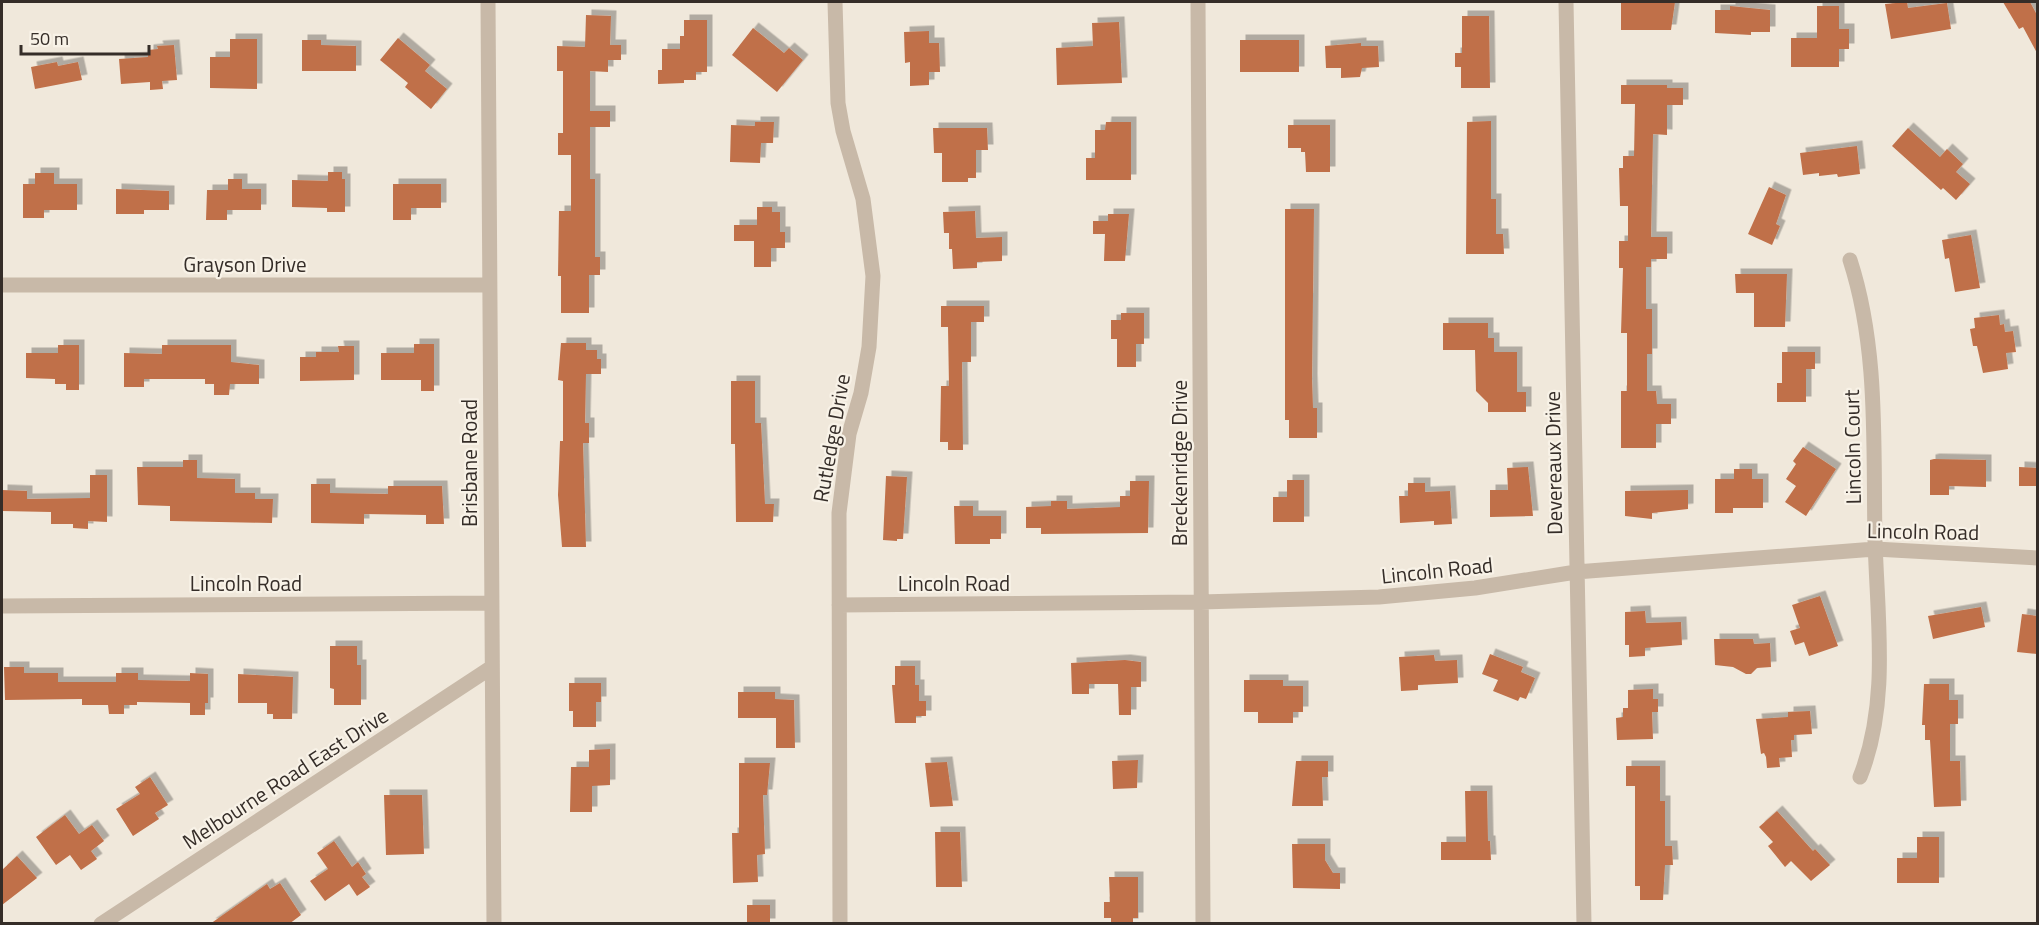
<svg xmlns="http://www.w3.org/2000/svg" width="2039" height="925" font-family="'Titillium Web',sans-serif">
<defs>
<filter id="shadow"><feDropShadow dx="5.5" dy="-5.5" stdDeviation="0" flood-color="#0004"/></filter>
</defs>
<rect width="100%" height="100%" fill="#f0e8db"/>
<path fill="#c07049" filter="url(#shadow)" d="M1621,2H1675L1671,30H1621Z
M1907,2L1908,8L1947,3L1951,29L1891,39L1885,4Z
M2003,2H2030L2037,15V53L2023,27L2019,29Z
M1730,6L1770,10V32H1751V35L1715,33V10H1730Z
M1817,6H1839V29H1849V49H1839V67H1791V38H1817Z
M586,15L611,16L610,45H621V60H608V72L590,71V111H610V127H590V179H595V257H600V275H589V313H561V276H558L559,211H571V155H558V133H563V71H557V46L585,47Z
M1462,16H1489L1490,88H1461V67H1455V53H1462Z
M684,20H707V72H696V80H684V83L658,84V70H662V49H680V36H684Z
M1119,22L1122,83L1057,85L1056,48L1093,46L1092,23Z
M753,28L784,53L789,48L803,60L777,92L732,55Z
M929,31V43H939L940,72H929V85L910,86V62L905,63L904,32Z
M398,38L430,65L425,71L447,89L431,109L405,87L408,83L380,60Z
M230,39H257V89L210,88V57H230Z
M302,40H321V45L356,46V71H302Z
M1240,40H1299V72H1240Z
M1361,43V46H1378L1379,67L1362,68L1360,77L1341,78V68H1326L1325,46Z
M174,45L177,80L162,81L163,89L150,90V82L121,84L119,59L148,57V50L158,49L157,46Z
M57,62L58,66L78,62L82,80L35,89L31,67Z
M1621,85H1667V88H1683V105H1667V135L1653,134L1651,237H1667V259H1651V267H1646V309H1652V354H1647V391H1656L1657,404H1671V424H1656V448H1621V391H1627V333H1621L1623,268H1619V241H1628V206H1620L1619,168H1623V156H1634L1635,104H1621Z
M1491,121V199H1496V234H1503L1504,254H1466L1467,122Z
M755,122H774L773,143H761L760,163L730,162L731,125L755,126Z
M1106,122H1131V180H1086V158H1095V130H1105Z
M1288,125H1330V172H1306L1305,152H1301V148H1288Z
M933,128H987L988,150H976V178H968V182H942V153H934Z
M1908,128L1940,157L1947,149L1963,164L1956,172L1970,184L1956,200L1943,188L1941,190L1892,146Z
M1857,146L1860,174L1838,177L1837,174L1819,176V173L1803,175L1800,153Z
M328,172H342V179H345V212H327V208L292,207V180L328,181Z
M35,173H54V184H77V210H44V218H23V184H35Z
M228,179H242V189H261V210H227V220H206L207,190H228Z
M393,184H441V208H411V220H393Z
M1769,187L1786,195L1776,224L1780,226L1772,245L1748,234Z
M116,189L169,191V210H144V214H116Z
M757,207H772V212H780V232H785V248H771V267H754V241H734V225H757Z
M1285,209H1314L1312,379L1313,408H1317V438H1289V420H1285Z
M975,211L976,238L1002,237V261L977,262V268L953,269L952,249H949V233H944L943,212Z
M1108,214H1129L1125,261H1104L1105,234H1093V221H1108Z
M1971,235L1980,288L1955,292L1949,258L1945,259L1942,240Z
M1735,274H1787L1785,327H1754V293H1736Z
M941,306H984V322H971V362H962L963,450H948V442H940L941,386H949L948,327H941Z
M1121,313H1144V344H1136V367H1117V339H1111V320H1121Z
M1999,315L2000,325L2004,324L2005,332L2013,331L2016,352L2006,353L2008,369L1983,373L1977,346H1973L1970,329L1975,328L1974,318Z
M1443,323H1488V338H1494V352H1517V392H1526V412H1488V403L1476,391L1475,350H1443Z
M561,343H586V350H597V359H601V374H586L585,423H589V443H583L586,547H562L558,495L560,441H563V381L558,380Z
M414,344H434V391H421V380H381V353H414Z
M58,345H79V390H66V384H55V379L26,378V353H58Z
M162,345H231V362L259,365V384H230L229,395H214V384H205V379H144V387H124V353L162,354Z
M338,346H354V380L300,381V357H316V352H339Z
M1782,352H1815V369H1806V402H1777V383H1782Z
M731,381H755V423H761L765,504H774L773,522H736L735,444H731Z
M1803,447L1836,469L1806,516L1785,502L1796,486L1786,479L1796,464L1793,461Z
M1934,459L1986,460V487L1949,486V495H1930V460Z
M183,460H197V478L235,479V493H255V499H273L272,523L170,521V506L138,505L137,467H183Z
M1528,467L1533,516L1490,517V490H1508L1507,468Z
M2019,467L2037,468V486H2019Z
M1734,469H1752V479H1763V508H1733V513H1715V479H1734Z
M90,475H107V522L88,521V529L73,528V524H51V512L2,511V490L27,491V499L90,498Z
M886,476L907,477L903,539H897V541L883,540Z
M1287,480H1304V522H1273V497H1287Z
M1130,481H1149L1148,533L1041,534V528H1026V507L1051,506V501H1067V509L1120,507V496H1130Z
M1408,483H1425V492L1450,491L1452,524L1434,525V521L1400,523L1399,496H1408Z
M311,484H330V493L388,494V486H442L444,524H426V515L364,514V524L311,523Z
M1688,490V509L1652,513V519L1625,516V491Z
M954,506H973V516H1001V539H990V544H955Z
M1820,596L1838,646L1809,656L1804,642L1795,645L1790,631L1800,628L1792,605Z
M1981,607L1985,627L1933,639L1928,616Z
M1645,611L1646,623L1681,622L1682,645L1645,648V656L1629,657V645H1625V612Z
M2022,614L2037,616V654L2017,652Z
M1714,639H1753L1754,644L1770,643L1771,667L1757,668L1751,674H1746L1733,667L1715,665Z
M330,646H357V665H361V705H334V689L330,688Z
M1490,654L1523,667L1521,672L1535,678L1526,699L1520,697L1518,701L1493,691L1498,680L1482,674Z
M1434,655L1435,661L1457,660L1458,683L1418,685V690L1401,691L1399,657Z
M1125,660L1141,662V687H1131V715H1119L1118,684H1089V694H1072L1071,663Z
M895,666H915V685H919V701H926V716H916V723H895L892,685H895Z
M4,667H24V673H58V682H116V673H138V680L190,681V673L208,674V703H205V715H190V703L137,702V705H124V714H109L108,705H82V699L5,700Z
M238,674L293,677L292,719H273V714H267V703H238Z
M1244,680H1283V686H1303V712H1293V723H1258V712H1244Z
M569,683H601V702H596V727H573V711H569Z
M1924,684H1949V700H1958V724H1950V761H1960L1961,806L1934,807L1930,740H1925V725H1922Z
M1653,689V699H1658V712H1652L1653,739L1617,740L1616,718L1623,717V708H1628V690Z
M738,692H775V699L794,700L795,748H776V718H738Z
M1810,711L1812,734L1794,735V740H1791L1792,757L1779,758L1780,767L1767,768L1766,757L1764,753L1761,754L1756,719L1788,717V712Z
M610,749V785L592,786V812H570L571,767H589V750Z
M1138,760L1137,788L1113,789L1112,761Z
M1296,761H1328V777H1322L1323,806H1292Z
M947,762L953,806L930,807L925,763Z
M739,763H770L767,795H763L765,854L757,855L758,882L733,883L732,833H739Z
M1626,766H1660V801H1665V846H1672L1673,865H1665L1663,900H1640V886H1635V786H1626Z
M150,777L168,805L155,813L159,819L133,836L116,809L140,794L135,787Z
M1465,791H1487L1488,841H1490L1491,860H1441V842H1466Z
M384,795H422L424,854L386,855Z
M1777,811L1813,851L1815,849L1830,865L1811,881L1791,861L1785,867L1768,846L1773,842L1759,827Z
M65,815L79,834L92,825L104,841L91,851L97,859L81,870L70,855L56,865L36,837Z
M935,832H960L962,887H936Z
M1917,837H1939V883H1897V858H1917Z
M334,841L352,867L358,862L366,874L362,877L370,887L357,896L349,884L325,901L310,881L328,869L317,853Z
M1292,844H1325V860L1333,873H1340V889L1293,888Z
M17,856L37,878L2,905V870Z
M1109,877H1138V918H1133V924H1111V918H1104V902H1110Z
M280,883L301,915L289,924H210L267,884L270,889Z
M747,905H770V924H747Z"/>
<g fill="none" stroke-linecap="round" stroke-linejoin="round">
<path stroke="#c8b9a8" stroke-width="15" d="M488,2L494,924
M835,2L838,103L843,131L863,199L873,276L869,347L861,393L849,434L839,513L840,924
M1198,2L1203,924
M1566,2L1584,924
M1850,260C1879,349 1873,447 1875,539C1877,618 1890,702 1860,777
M2,285H489
M839,605L1201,602L1379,597L1475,588L1576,572L1875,549L2038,558
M2,606L491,603
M101,924L492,667"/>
</g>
<g text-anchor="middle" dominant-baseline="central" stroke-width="4.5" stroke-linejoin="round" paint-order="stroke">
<g font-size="21" fill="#352d28" stroke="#f8f2e7">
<text x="245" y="264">Grayson Drive</text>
<text transform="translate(831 438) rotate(-80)">Rutledge Drive</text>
<text transform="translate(1852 447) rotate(-91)">Lincoln Court</text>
<text transform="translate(469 463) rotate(-90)">Brisbane Road</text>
<text transform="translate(1179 463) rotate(-90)">Breckenridge Drive</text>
<text transform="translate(1553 463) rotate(-91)">Devereaux Drive</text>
<text transform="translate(1923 531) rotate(1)">Lincoln Road</text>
<text transform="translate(1437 570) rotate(-6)">Lincoln Road</text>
<text x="246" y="583">Lincoln Road</text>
<text x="954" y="583">Lincoln Road</text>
<text transform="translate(285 778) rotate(-33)">Melbourne Road East Drive</text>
</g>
</g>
<rect width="2039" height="925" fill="none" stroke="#352d28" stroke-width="6"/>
<path d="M21 45v9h128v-9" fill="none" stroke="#352d28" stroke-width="3"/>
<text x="30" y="45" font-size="18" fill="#352d28" stroke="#f8f2e7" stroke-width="4.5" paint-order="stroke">50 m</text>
</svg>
